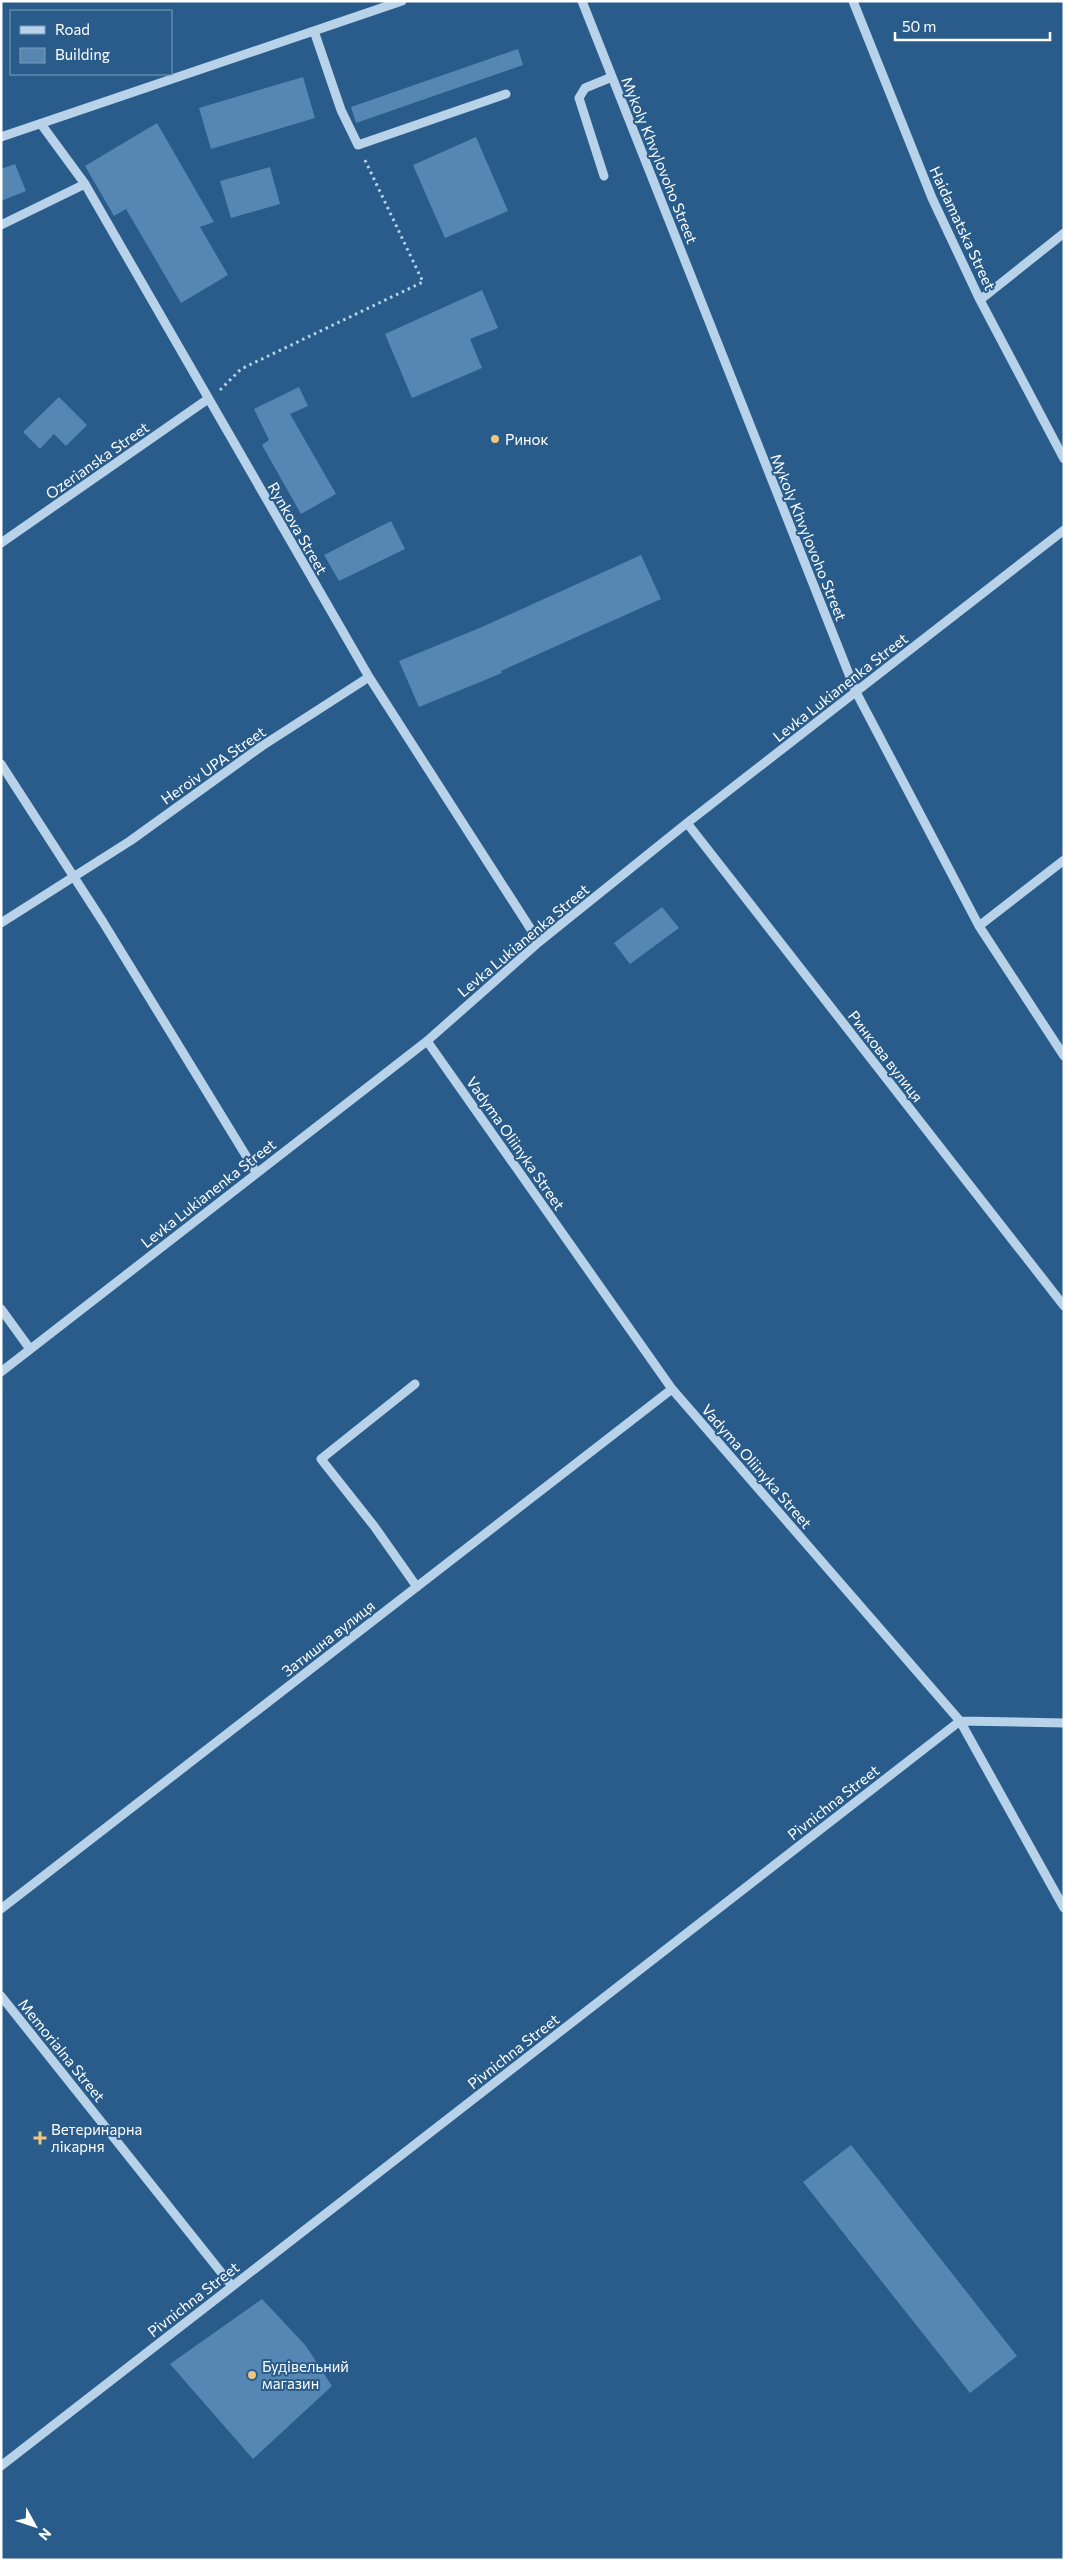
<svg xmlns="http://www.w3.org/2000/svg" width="1065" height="2561" font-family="Commissioner,sans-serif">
<rect width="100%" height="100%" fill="#295c8a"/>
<path fill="#5687b2" d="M518,49L523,65L356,123L351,107Z
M303,77L315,118L211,149L199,108Z
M157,123L214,222L200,227L228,275L181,303L126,209L114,216L85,166Z
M476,137L508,211L445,238L413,165Z
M15,164L26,191L1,201V169Z
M270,167L280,204L231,218L220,181Z
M482,290L498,328L470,339L482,368L412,398L385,334Z
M299,387L308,406L290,414L336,494L301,514L262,445L269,440L254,409Z
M59,397L87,425L66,446L54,434L40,449L23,432Z
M391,521L405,549L339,581L324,555Z
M641,555L661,599L501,671L502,673L419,707L399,661L482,627Z
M662,907L679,928L630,964L614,943Z
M851,2145L1017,2356L970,2393L803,2182Z
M262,2299L306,2346L332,2386L253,2459L170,2364Z"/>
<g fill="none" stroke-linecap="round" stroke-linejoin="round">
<path stroke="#b7d2e9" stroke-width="3" stroke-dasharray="2.5 4" stroke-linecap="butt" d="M220,390L241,369L423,282L364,158"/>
<path stroke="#b7d2e9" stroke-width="9" d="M582,1L856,692L979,926L1064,1056
M853,1L932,198L980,300L1064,459
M314,31L341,110L358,145L506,94
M41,124L85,184L369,677L539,942
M1,137L402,1
M604,176L579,98L585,88L612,77
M1,225L85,184
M980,300L1064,233
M1,543L208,399
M1,764L103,922L256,1172
M687,823L1064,1306
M1,923L130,841L262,746L369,677
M979,926L1064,860
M427,1041L672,1389L960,1721L1064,1908
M1,1309L30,1349
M1,1372L427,1041L539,942L687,823L1064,530
M415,1384L321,1459L374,1526L417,1587
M1,1909L672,1389
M1,1996L232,2286
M1,2466L960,1721L1064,1723"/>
</g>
<g fill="#f0c57d" stroke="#295c8a" stroke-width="2">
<circle cx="495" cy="439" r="5"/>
<path d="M37.5 2130.5h5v5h5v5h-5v5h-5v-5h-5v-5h5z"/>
<circle cx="252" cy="2375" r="5"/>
</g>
<g text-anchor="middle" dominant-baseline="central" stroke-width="4" stroke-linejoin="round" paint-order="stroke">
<g font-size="15" fill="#fff" stroke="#295c8a">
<text transform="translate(660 160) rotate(68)">Mykoly Khvylovoho Street</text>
<text transform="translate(963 228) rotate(65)">Haidamatska Street</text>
<text transform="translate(97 460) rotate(-35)">Ozerianska Street</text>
<text transform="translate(298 528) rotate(60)">Rynkova Street</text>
<text transform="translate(809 537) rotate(68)">Mykoly Khvylovoho Street</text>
<text transform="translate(840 687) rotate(-38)">Levka Lukianenka Street</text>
<text transform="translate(213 765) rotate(-35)">Heroiv UPA Street</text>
<text transform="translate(523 940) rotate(-40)">Levka Lukianenka Street</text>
<text transform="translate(886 1056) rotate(52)">Ринкова вулиця</text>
<text transform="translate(516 1143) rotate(55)">Vadyma Oliinyka Street</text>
<text transform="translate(208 1193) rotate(-38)">Levka Lukianenka Street</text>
<text transform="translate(757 1466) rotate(49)">Vadyma Oliinyka Street</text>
<text transform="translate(328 1638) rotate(-38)">Затишна вулиця</text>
<text transform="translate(833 1802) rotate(-38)">Pivnichna Street</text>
<text transform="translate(62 2050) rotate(51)">Memorialna Street</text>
<text transform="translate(513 2051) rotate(-38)">Pivnichna Street</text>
<text transform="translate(193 2299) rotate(-38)">Pivnichna Street</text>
</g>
<g font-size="15" fill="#fff" stroke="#295c8a" text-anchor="start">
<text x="505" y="439">Ринок</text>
<text x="51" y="2129">Ветеринарна<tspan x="51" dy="17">лікарня</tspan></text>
<text x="262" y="2366">Будівельний<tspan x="262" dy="17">магазин</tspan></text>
</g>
</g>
<rect width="1065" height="2561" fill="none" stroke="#ffffff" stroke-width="5"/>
<rect x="10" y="10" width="162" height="65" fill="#295c8a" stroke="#7f9db9"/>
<rect x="20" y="26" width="25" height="8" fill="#b7d2e9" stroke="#7f9db9"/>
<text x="55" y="35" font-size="15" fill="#ffffff">Road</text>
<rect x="20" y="48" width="25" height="15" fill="#5687b2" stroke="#7f9db9"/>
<text x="55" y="60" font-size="15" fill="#ffffff">Building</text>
<g transform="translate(35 2526) rotate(130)" stroke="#295c8a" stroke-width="4" paint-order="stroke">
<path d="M0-4L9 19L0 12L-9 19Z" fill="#ffffff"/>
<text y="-8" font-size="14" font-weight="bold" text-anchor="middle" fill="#ffffff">N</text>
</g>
<path d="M895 32v8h155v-8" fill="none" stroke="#ffffff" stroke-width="2.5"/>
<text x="902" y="32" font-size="15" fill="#ffffff" stroke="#295c8a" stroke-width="4" paint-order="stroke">50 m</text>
</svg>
